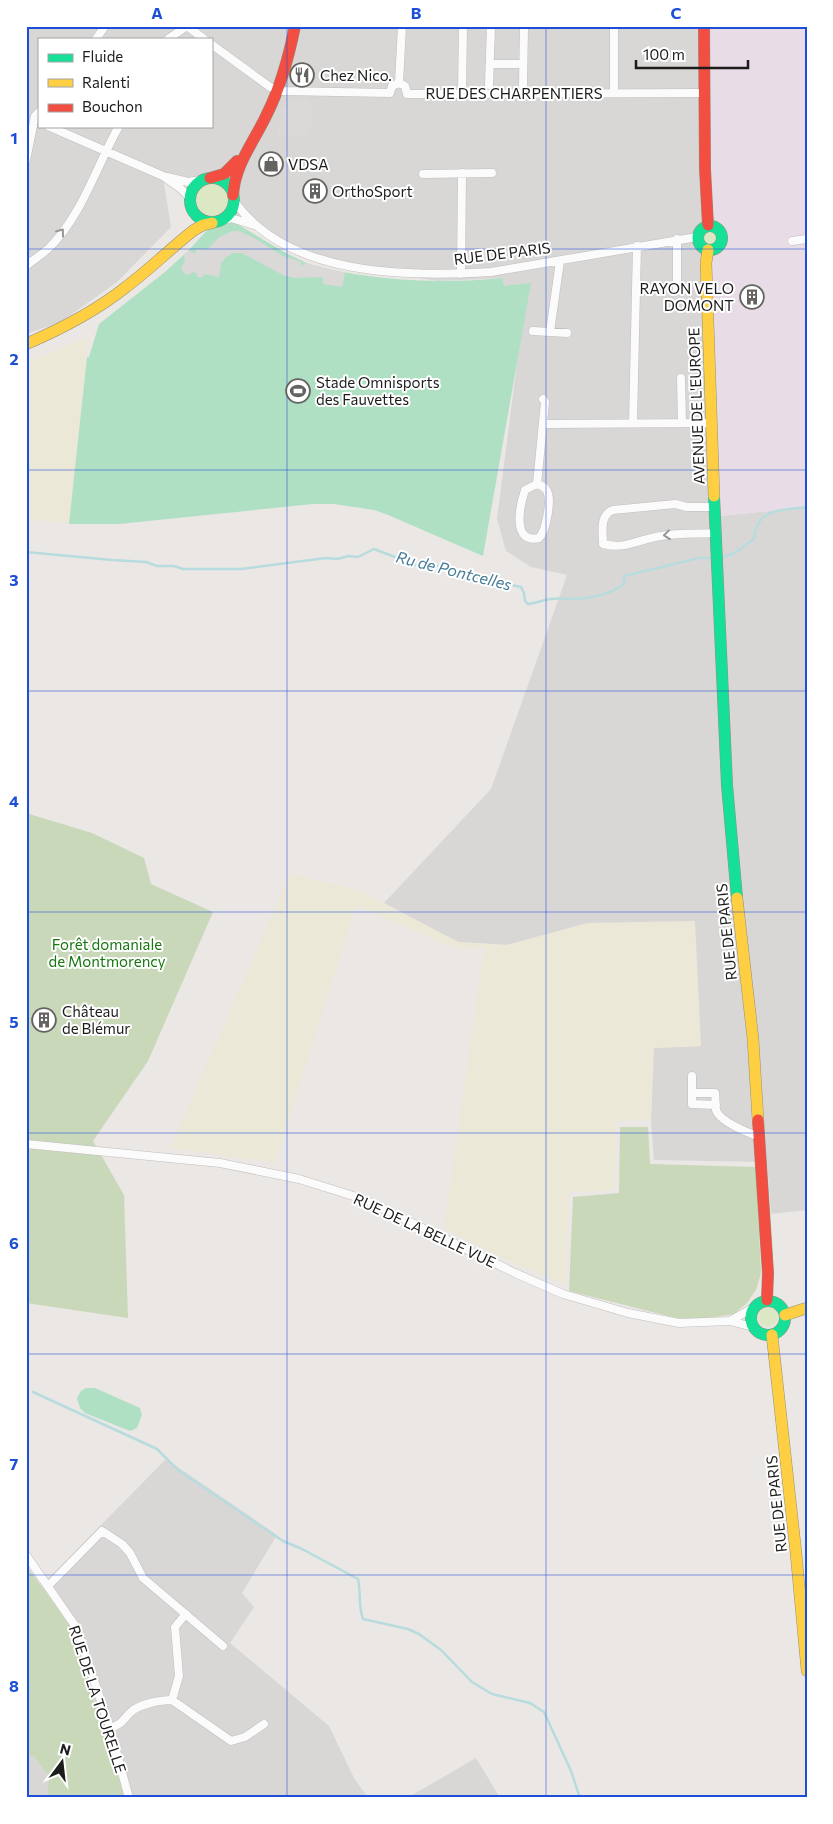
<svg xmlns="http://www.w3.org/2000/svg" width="833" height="1824" font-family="Commissioner,sans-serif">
<rect width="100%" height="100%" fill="#eae7e5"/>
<path fill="#d9d7d6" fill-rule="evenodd" d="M26,26H704L720,516L807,507V1210L771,1214L767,1162L654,1160L651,1120L653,1048L701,1046L588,923L507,945L458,942L384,903L491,789L567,575L531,567L506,551L497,519L518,355L503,278L439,281L322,265L236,219L185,185L163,177L171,227L117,282L61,322L26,334ZM39,39H211V126H39Z
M166,1459L277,1535L242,1593L254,1607L230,1643L329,1726L354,1778L368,1798H125L70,1626L40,1585L51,1576Z
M26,1755L34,1757L49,1777L47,1798L26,1796Z
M476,1758L499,1796L496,1798H407Z"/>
<path fill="#e8dde6" d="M704,26H807V507L720,516L706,239Z"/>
<path fill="#ebe8d8" d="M89,336L69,524L26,519V363Z
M290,874L359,890L458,942L507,945L588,923L695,921L701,1046L654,1048L651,1120L616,1121L615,1190L590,1192L569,1191L566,1285L509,1261L444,1228L484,948L456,949L356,906L275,1163L170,1148Z"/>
<path fill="#dce7c3" d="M196 199a17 17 0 1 1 34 0a17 17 0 1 1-34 0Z
M703 237a7 7 0 1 1 14 0a7 7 0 1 1-14 0Z
M758 1317a10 10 0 1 1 20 0a10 10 0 1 1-20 0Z"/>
<path fill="#cad8ba" d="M26,813L92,833L144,858L151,884L213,912L148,1061L93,1141L124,1195L128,1318L26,1303Z
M620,1127H648L650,1164L756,1167L761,1273L756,1290L747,1303L734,1314L709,1318H676L569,1291L573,1197L619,1193Z
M26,1565L70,1626L125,1798H47L49,1777L34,1757L26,1755Z"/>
<path fill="#b0e0c4" d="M232,221C257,235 282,253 309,264C323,269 339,271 354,274C403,282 453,283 503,278L504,286L531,283L483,556L388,515L374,510L334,504H313L119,524H69L87,357H89L99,324L165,272L188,251L210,227Z
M86,1388H95L140,1408L142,1415L137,1428L130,1431L85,1413L80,1408L77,1398L81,1391Z"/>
<path fill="#dad9d8" d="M289,99H308V105H312V130L307,129V136L278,135V129L282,122V109L289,105Z
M233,231H239L254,238L281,255L301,262V266L306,263L345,273L342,287L323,284V277L295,278L283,275L242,253H233L226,257L221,263L219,277L205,274L202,277H197V274L194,272L186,275L181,269L185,261L184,255L189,250L195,254L196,249H208L219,237Z"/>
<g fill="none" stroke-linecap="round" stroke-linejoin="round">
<path stroke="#b8dcdd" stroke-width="2.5" d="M26,552L112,560L146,562L157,566H174L183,569H241L326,558L337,559L349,556L358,557L374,549L416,565L428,567L439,566L461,574L521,587L524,593L525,601L528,604C536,603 543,600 551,599C559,598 567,599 575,599C593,598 609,595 624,584V576L699,558H712
M723,557C735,555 744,546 754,539C756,508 782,510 807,507
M33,1392L157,1449L178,1470L283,1541L302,1549L358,1579C361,1592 358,1606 363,1619L408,1629L419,1634L441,1650L472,1682L492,1694L530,1703L544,1712L571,1771L580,1798"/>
<g stroke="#c0bebd" stroke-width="9">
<path id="street" d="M187,26L204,39
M96,39L105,26
M168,39L187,26
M211,44L270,87L282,91L390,93L392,86L399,83L405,86L407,94L704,93
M490,64H523
M399,83L402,26
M489,85L491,26
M523,86L524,26
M462,93L463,26
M614,93V26
M48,126L163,176L180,188L189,197
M26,160L35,116L39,112
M423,174L492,173
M167,177L188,182L201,180
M234,201C288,277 408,277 491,272L697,237
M219,221L231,218L254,225
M677,239V291
M792,241L807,239
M26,266C33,260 41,255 48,249C82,216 96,167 119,126
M461,274L462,173
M533,331L567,333
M550,332L560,261
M681,378L682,422
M633,423L637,246
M543,424L712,423
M537,484C541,485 545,487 547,491C552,500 546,531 539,538C511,544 520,505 525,490Z
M537,484L545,402L543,399
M715,507H687L675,504L613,510C599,515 603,533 603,544C627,550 638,539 661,536C679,533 697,534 716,533
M692,1076V1104L716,1105
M692,1093H715C716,1099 715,1105 716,1110C719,1121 748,1133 758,1136
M26,1144L220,1163L299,1179L363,1199L515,1273L563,1294L628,1313L679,1323L730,1321L753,1327
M730,1321L753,1308
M26,1555L76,1627L110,1728L129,1798
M49,1585L102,1531L122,1544L130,1553L143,1578L223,1646
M172,1700L179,1676L175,1627L186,1614
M110,1728C123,1724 122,1720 131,1712C139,1704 161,1700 172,1700L231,1741L245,1737L264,1724"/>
</g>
<g stroke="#94917e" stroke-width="12">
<path id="fast" d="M190 200a22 22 0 1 1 44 0a22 22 0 1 1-44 0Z
M698 238a12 12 0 1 1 24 0a12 12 0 1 1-24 0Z
M714,496L727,785L737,898
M751 1318a17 17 0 1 1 34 0a17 17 0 1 1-34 0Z"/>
</g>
<g stroke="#94917e" stroke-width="12">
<path id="slow" d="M708,250L706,263L714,496
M26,344C61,329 96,311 126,287C150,269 171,248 194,230L203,225L212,223
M737,898L753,1039L758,1120
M785,1315L807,1308
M772,1335L796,1553L807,1671"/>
</g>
<g stroke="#94917e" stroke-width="12">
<path id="jam" d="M704,26L705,169L708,225
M210,178L224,174L237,161
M233,195C235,164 254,142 267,114C281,86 289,56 295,26
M758,1120L768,1273L767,1300"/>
</g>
<use href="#street" stroke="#fcfbfb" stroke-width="8"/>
<use href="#fast" stroke="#16e098" stroke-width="11"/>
<use href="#slow" stroke="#ffcf43" stroke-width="11"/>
<use href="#jam" stroke="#f24e42" stroke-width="11"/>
</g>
<defs><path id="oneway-chevron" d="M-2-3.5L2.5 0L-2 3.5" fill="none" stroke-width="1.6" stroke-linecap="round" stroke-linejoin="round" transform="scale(1.25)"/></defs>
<g stroke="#979797">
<use href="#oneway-chevron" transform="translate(61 232) rotate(-53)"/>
<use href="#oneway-chevron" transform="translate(667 535) rotate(173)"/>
</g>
<path fill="none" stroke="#1d4ed8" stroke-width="1" stroke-opacity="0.55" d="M287,26V1798M546,26V1798M26,249H807M26,470H807M26,691H807M26,912H807M26,1133H807M26,1354H807M26,1575H807"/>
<defs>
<g id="restaurant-ring" transform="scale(1.25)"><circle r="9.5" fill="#fff" stroke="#646362" stroke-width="1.5"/><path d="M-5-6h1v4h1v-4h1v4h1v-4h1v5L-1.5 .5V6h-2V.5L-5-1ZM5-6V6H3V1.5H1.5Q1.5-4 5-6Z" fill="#646362"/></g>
<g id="shop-ring" transform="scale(1.25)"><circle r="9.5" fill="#fff" stroke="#646362" stroke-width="1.5"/><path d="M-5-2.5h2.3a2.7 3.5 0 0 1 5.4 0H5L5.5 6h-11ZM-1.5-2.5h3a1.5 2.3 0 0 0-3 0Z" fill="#646362"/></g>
<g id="building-ring" transform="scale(1.25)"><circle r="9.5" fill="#fff" stroke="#646362" stroke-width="1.5"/><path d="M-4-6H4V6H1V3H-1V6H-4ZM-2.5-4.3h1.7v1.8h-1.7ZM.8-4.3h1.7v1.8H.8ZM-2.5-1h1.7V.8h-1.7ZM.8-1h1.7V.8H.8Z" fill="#646362"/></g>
<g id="stadium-ring" transform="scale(1.25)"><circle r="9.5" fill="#fff" stroke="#646362" stroke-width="1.5"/><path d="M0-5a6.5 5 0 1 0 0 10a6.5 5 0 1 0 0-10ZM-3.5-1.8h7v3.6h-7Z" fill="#646362"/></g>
</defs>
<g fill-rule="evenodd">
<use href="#restaurant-ring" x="302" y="75"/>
<use href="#shop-ring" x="271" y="164"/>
<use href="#building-ring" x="315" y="191"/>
<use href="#building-ring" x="752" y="297"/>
<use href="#stadium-ring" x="298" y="391"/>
<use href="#building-ring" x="44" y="1020"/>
</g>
<g text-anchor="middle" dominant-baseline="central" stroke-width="4" stroke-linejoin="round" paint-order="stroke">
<g font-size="15" fill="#1c1c1c" stroke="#fff" text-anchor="start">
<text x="320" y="75">Chez Nico.</text>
<text x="288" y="164">VDSA</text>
<text x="332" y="191">OrthoSport</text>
<text x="734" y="288" text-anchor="end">RAYON VELO<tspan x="734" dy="17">DOMONT</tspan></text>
<text x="316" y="382">Stade Omnisports<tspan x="316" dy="17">des Fauvettes</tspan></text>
<text x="62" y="1011">Château<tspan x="62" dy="17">de Blémur</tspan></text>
</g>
<g font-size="15" fill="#1c1c1c" stroke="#fff">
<text x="514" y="93">RUE DES CHARPENTIERS</text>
<text transform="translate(502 253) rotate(-7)">RUE DE PARIS</text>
<text transform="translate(696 406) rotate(-92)">AVENUE DE L'EUROPE</text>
<text transform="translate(726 932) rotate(-96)">RUE DE PARIS</text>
<text transform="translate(425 1230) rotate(25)">RUE DE LA BELLE VUE</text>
<text transform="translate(776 1504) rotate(-96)">RUE DE PARIS</text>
<text transform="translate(98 1699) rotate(72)">RUE DE LA TOURELLE</text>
</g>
<g font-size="15" fill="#17760e" stroke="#fff">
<text x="107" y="944">Forêt domaniale<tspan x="107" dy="17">de Montmorency</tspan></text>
</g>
<g font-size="16" font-style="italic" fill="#467d99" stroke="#fff">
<text transform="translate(454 570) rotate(14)">Ru de Pontcelles</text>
</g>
</g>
<rect width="833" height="1824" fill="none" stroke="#ffffff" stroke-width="55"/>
<rect x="38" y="38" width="175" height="90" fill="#ffffff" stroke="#a4a4a4"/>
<rect x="48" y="54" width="25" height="8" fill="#16e098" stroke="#a4a4a4"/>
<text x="82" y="62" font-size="15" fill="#1c1c1c">Fluide</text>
<rect x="48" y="79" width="25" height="8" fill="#ffcf43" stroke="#a4a4a4"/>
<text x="82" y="88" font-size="15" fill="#1c1c1c">Ralenti</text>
<rect x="48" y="104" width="25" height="8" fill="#f24e42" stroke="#a4a4a4"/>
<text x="82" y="112" font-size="15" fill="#1c1c1c">Bouchon</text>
<g transform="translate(62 1762) rotate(15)" stroke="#ffffff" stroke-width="4" paint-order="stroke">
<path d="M0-4L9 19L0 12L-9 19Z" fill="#1c1c1c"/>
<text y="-8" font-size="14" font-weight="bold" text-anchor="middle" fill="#1c1c1c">N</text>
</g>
<path d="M636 60v8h112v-8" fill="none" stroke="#1c1c1c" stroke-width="2.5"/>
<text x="643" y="60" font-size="15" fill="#1c1c1c" stroke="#ffffff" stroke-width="4" paint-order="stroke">100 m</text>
<rect x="28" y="28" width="778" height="1768" fill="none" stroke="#1d4ed8" stroke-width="2"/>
<g font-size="16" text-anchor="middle" font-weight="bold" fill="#1d4ed8">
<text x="157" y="19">A</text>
<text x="416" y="19">B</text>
<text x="676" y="19">C</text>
<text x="14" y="144">1</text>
<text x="14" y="365">2</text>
<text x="14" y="586">3</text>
<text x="14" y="807">4</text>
<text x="14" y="1028">5</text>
<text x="14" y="1249">6</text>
<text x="14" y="1470">7</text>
<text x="14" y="1692">8</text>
</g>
</svg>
